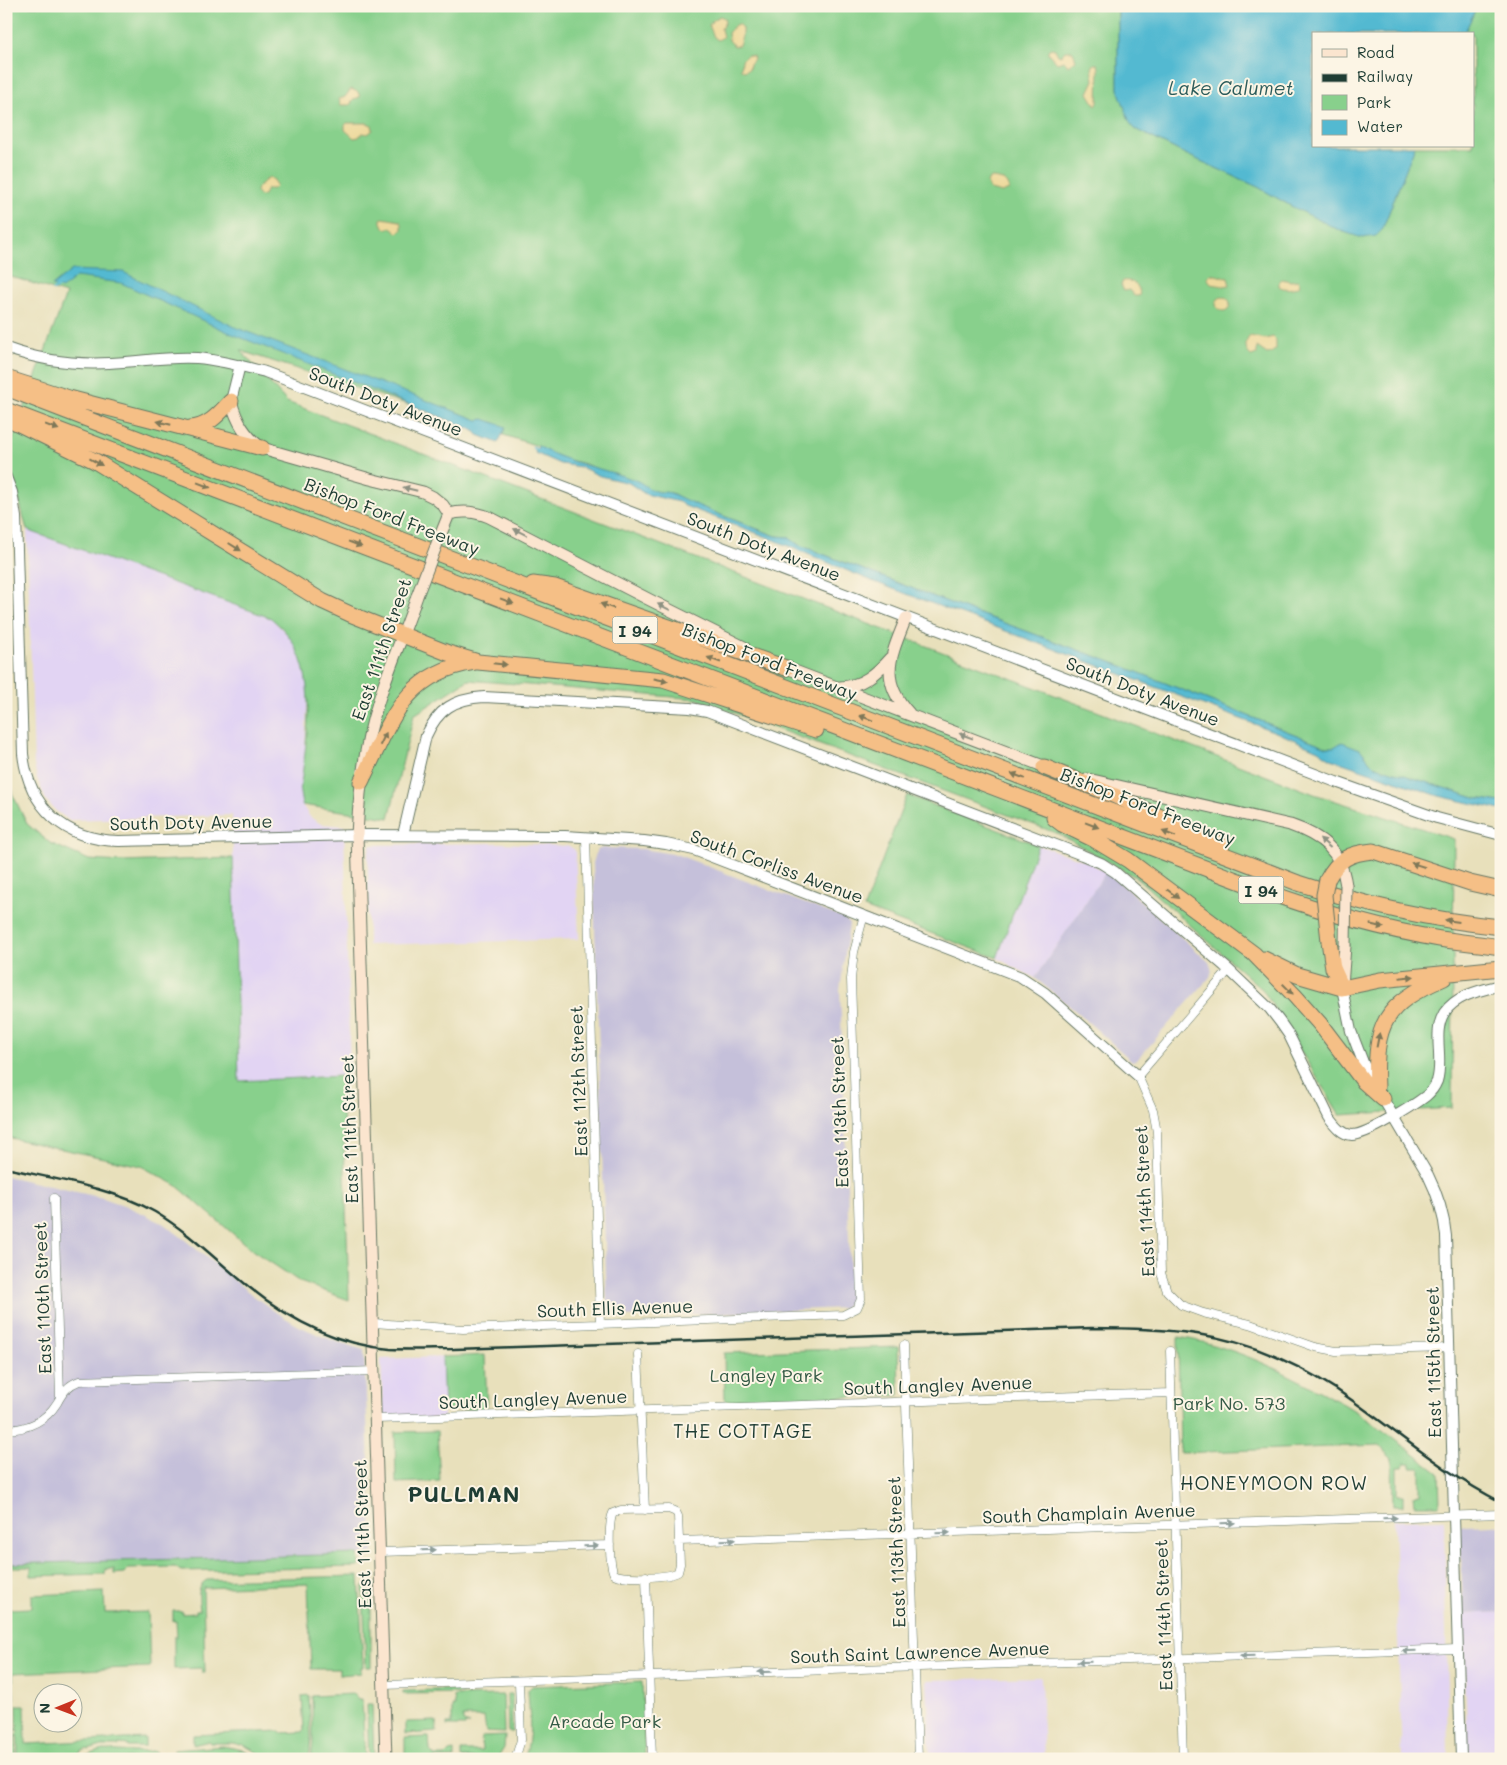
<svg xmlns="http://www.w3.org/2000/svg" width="1507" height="1765" font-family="Mali,sans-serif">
<rect width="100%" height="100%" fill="#fcf5e5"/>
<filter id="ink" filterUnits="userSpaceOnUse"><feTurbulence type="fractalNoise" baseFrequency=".02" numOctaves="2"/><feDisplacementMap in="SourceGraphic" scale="10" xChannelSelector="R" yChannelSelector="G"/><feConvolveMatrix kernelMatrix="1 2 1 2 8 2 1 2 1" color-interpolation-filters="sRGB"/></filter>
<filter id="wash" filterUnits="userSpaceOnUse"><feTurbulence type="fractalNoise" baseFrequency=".0096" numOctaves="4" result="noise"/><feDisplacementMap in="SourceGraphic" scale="20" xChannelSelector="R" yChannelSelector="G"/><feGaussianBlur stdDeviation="1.12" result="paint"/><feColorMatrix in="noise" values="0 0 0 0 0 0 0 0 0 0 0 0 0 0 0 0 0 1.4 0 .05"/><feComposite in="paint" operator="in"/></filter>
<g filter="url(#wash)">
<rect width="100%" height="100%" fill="#e8e0bb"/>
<path fill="#e2d4f3" d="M27,530L271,618L292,639L303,662L308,690L302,805L310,817L316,821L321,824L344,826L350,1075L239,1081L232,815L69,820L56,811L46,800L37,778L34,764Z
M500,843L569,846L575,850L579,939L368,945V854L371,845Z
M1038,845L1086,861L1106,872L1035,978L997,958Z
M442,1357L444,1418L383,1420L381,1359Z
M1444,1519L1448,1759H1402L1394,1520Z
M1501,1612V1759H1468L1463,1614Z
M1041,1677L1044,1759H930L927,1680Z"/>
<path fill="#c5c0da" d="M603,848L643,849L678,855L843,918L847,921L849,924L840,990L851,1297L849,1303L844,1308L622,1317L615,1315L608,1310L607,1305L593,863L597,850Z
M1106,872L1125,887L1209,962L1212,970L1210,977L1137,1060L1132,1061L1078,1013L1035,978Z
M6,1176L103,1198L126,1206L146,1215L164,1224L180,1236L251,1294L277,1313L299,1326L321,1336L343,1344L364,1350L373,1554L6,1564Z
M1501,1525V1612L1463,1614L1460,1526Z"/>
<path fill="#88d08c" stroke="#548660" d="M6,6H1118V89L1135,129L1183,153L1258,187L1291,206L1382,230L1415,146H1473V34H1464L1477,6H1501V802L1475,798L1372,765L1360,749L1327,747L1122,666L971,611L799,545L788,537L776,536L690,503L672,493L652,491L615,473L605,472L585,464L560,458L538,446L241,351L287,402L1314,794L1454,839L1452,1108L1340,1115L1263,990L1137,878L1059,834L697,699L468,680L414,715L389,818L302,805L300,793C305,745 319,684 292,641C287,632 279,625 271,618L27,530L7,455L66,294L6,275Z
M6,738L8,771L12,793L27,824L50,843L89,860L122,862L233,858L239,1081L342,1076L349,1300L300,1282L252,1250L176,1185L141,1166L6,1137Z
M907,795L1038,845L997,958L864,908Z
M1178,1337C1229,1345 1277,1368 1323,1393C1331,1398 1341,1402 1350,1408C1381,1427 1409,1451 1439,1473L1440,1505H1414L1413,1495L1420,1494V1467H1411V1463H1404L1403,1467H1397V1495H1403V1506H1393L1392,1459L1379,1445L1180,1453Z
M898,1347L899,1395L725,1401L724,1353Z
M485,1355L487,1409L444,1410L442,1357Z
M437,1431L440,1481L396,1483L395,1432Z
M358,1554L359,1567L181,1571L175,1567L129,1568L124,1573L114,1574V1569H105V1574L31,1576V1567H6V1564Z
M359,1576L363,1667H361V1673L339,1675V1669H311L308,1584L203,1588L205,1673H203L202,1668L174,1669V1637H177L176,1621H173V1611H182V1614L196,1613V1610H200C199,1600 196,1585 207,1580Z
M371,1586V1667H366L363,1587Z
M104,1592L105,1613L148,1612L150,1667L13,1673L16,1759H6V1609L32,1608V1595Z
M642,1682L645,1759H524C533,1737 529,1713 528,1690L532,1686Z
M463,1689V1693L403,1694V1691Z
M354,1694L358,1699H362L365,1759H311L313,1742L312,1696Z
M507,1694H512V1732H508Z
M309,1695L311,1738L309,1759H271L258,1753L242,1744L241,1745L233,1743H210L209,1741L193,1745V1735L280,1731V1733L302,1732L304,1731L302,1696Z
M503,1695L504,1733L486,1732L484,1717H463V1722L470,1724H465V1726H447V1724H452V1707H455L454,1696Z
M367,1704H372L374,1759H369Z
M17,1705H25L26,1744L145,1738V1747H128V1745L120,1744L119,1746H102L88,1750L87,1749L80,1752V1753L73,1759H18Z
M436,1721L437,1732L405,1734V1724L407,1722Z
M505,1736L504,1748L497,1759L461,1758V1751H482L481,1737Z
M429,1737L430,1751L435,1756H445L449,1752L454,1751V1758L405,1759V1738Z
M223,1746L243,1750L258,1759H174V1750Z
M104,1750L134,1752L156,1751V1759H80L93,1753Z"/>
<path fill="#eeda9e" stroke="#868c69" d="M720,16L724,18L725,22L721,29L723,37L718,40L714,37L709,25L713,20Z
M738,24L742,28V36L739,45L734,46L729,40L728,33L735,25Z
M1051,48L1055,49L1058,55L1061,56L1065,51H1073L1076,60L1068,66L1064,61L1057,63L1048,53V50Z
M747,55L753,56L754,59L750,64L749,69L744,71L741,69L742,60Z
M1094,64H1098L1099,69L1098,103L1096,106L1088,93L1094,80L1092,68Z
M351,89L358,92L360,97L354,99L350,105H341L339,99L345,97Z
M347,123H367L372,125L373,130L368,134L362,133L359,137L354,138L345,130V125Z
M269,177L274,180L276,186L273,189H267L264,195L259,196L256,191L257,188Z
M992,178C1000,179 1010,180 1009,190L1002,193L990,190L987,183L989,179Z
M383,218L400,221L402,224V230L398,233L391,227L386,229L381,223V219Z
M1211,274L1228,278L1230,285L1223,286L1211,284L1207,277Z
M1282,279L1291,281L1298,280L1300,285C1295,289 1284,290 1279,286V281Z
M1123,281C1132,279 1142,287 1139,296H1134L1129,290L1124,291L1121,285Z
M1216 304a7 7 0 1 1 14 0a7 7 0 1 1-14 0Z
M1250,336L1265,339L1273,337L1276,340V349L1271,353L1267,354L1257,347V354L1251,356C1245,351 1244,342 1250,336Z"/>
<path fill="#53b9d1" stroke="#397b82" d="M1118,6H1477L1464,34H1313V146H1415L1382,230L1376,236L1362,238L1341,231L1291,206L1258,187L1183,153L1135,129L1130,123L1118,89Z
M72,270L123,272L237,328L478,420L484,419L506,427L498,443L478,435L474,430L232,334L121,283L76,277L62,289L52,286Z
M538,446C568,464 603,468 635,480C642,482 647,489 655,491C661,493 667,491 673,494C706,510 741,523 776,536L788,537L799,545L971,611L1122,666L1327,747H1334L1342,742L1360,749L1373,765L1475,798L1501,802V810L1439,796L1331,759L1318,750L1281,734L872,581L767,537L685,506L679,502L645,494L629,483L600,476L581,467L560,464L535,453Z"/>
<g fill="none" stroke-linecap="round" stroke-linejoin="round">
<path stroke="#53b9d1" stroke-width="2.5" d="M53,290L59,286
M533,448L539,451"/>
</g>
</g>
<g filter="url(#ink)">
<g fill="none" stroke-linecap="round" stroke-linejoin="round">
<g stroke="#657663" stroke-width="9">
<path id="minor" d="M586,838L600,1323
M1229,970L1138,1076L1153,1110L1157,1132L1161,1273L1167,1291L1181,1305L1203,1313L1250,1324L1315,1347L1336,1351L1449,1348
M54,1198L60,1397
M373,1323L463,1329L843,1315L857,1308L861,1299L851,979L854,952L864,915
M904,1345L918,1759
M1170,1351L1183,1759
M638,1354L645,1510
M376,1419L1171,1393
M6,1430C28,1429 45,1422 57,1403C63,1392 68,1385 79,1381L374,1371
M669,1509L676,1512L678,1516L680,1564L678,1572C668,1578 623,1579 614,1574C609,1564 608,1523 613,1513L621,1510Z
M679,1541L1501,1514
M380,1552L610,1545
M646,1576L652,1759
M384,1685L1458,1649
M515,1759L521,1740L519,1681"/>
</g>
<g stroke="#657663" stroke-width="12">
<path id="tertiary" d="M6,348C39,360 74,365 109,363C138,362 167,356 197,358C220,360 242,366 265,372L1336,782L1437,818L1501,835
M231,401L240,365
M6,477L12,492L16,517L23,754C29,807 64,840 119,841L357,835L565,836L644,841L666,844L694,850L725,862L1021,977L1045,993L1138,1076
M403,835L426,736C438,709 454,699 484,697L690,708L707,711L1082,855L1101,863L1115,872L1229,970L1270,1009L1280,1022L1289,1035L1329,1117C1335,1125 1341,1134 1352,1135C1367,1135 1413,1106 1426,1096C1431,1092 1435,1086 1437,1081C1444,1059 1432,1033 1444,1013C1456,995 1481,990 1501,985
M1342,988L1351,1031L1366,1070L1428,1175C1438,1195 1444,1214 1446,1236L1461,1759"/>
</g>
<g stroke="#657663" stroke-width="13">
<path id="secondary" d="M231,401C237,422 245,436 262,448L370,479L423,492L433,497L443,505L449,514
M449,514C464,510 475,512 489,517L650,600L744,647
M438,541L449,514
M906,618C891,656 878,679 909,713
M779,665L1051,769
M840,687C862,686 876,674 890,658
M1088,779L1290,825C1322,836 1341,850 1346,885
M1342,986L1345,946
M386,1759L357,835C359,791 364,746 378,703C389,667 405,632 417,596"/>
</g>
<g stroke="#657663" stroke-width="17">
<path id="motorway" d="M6,378L69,398L262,448
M6,388L1298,883C1364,905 1431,920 1501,927
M6,410L1265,891C1322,912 1380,929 1440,939C1460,942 1480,944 1501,947
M13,421L95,461L322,601L350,614L448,653L478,662L663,680L816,730
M190,428C208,427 219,414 231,401
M533,584L555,587L786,668
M1044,767L1113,795L1222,845
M361,782C390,724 402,673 475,662
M1054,818L1062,824L1093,839L1128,860L1254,954L1295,996L1320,1024L1364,1082L1383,1099
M1327,880C1338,859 1350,853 1373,851L1470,883L1501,890
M1329,941L1333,968L1342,988
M1264,959L1297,975L1342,988L1380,980L1501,968
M1377,1088C1374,1024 1384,1004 1444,978"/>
</g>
<use href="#minor" stroke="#fff" stroke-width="8"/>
<use href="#tertiary" stroke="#fff" stroke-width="10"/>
<use href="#secondary" stroke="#fbe5cf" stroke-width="11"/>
<use href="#motorway" stroke="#f5bf86" stroke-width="15"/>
<path stroke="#1f3d34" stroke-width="2.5" d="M6,1168C54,1179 113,1188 155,1212C190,1233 218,1262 249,1287C290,1320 338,1345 390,1349C411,1350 433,1349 454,1349L1091,1328C1126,1328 1162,1329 1197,1334C1253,1342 1308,1368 1353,1401C1402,1436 1447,1475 1501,1502"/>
<g stroke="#657663" stroke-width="13" stroke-linecap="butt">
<path id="secondary-bridge" d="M417,596L438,541
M1345,946L1346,885"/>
</g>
<g stroke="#657663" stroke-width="17" stroke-linecap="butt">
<path id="motorway-bridge" d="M1327,880L1324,895L1329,941"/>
</g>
<use href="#secondary-bridge" stroke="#fbe5cf" stroke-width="11"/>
<use href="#motorway-bridge" stroke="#f5bf86" stroke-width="15"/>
</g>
<defs><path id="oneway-solid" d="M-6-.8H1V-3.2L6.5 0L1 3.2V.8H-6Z" transform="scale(1.25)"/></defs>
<g fill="#7f7859">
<use href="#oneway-solid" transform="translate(164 423) rotate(-166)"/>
<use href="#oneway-solid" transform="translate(52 427) rotate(21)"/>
<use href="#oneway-solid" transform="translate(96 462) rotate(29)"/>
<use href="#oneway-solid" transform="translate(204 485) rotate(21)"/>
<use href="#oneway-solid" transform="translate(355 544) rotate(21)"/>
<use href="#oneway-solid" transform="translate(235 547) rotate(32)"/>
<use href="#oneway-solid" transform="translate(507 601) rotate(21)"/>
<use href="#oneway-solid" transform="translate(607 606) rotate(-161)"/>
<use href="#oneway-solid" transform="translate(714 660) rotate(-159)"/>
<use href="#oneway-solid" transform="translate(500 664) rotate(6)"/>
<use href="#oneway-solid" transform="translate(661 680) rotate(11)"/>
<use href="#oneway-solid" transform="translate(866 718) rotate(-159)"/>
<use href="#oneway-solid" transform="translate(383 739) rotate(-64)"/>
<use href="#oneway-solid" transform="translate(1018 776) rotate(-159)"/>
<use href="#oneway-solid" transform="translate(1092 825) rotate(21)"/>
<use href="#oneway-solid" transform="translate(1169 834) rotate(-159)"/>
<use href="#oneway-solid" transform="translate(1418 865) rotate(-162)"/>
<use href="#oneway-solid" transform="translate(1173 894) rotate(37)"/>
<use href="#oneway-solid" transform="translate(1452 921) rotate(-172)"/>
<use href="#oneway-solid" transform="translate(1377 926) rotate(13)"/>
<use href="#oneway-solid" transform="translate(1407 977) rotate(-6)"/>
<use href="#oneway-solid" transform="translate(1288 989) rotate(45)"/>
<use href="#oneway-solid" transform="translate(1378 1040) rotate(-79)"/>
</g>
<g fill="#8d9182">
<use href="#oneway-solid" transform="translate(410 489) rotate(-166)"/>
<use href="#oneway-solid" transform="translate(520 532) rotate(-153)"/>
<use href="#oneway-solid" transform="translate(664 607) rotate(-154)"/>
<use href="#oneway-solid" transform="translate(966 736) rotate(-159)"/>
<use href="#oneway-solid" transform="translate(1325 843) rotate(-138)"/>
</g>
<g fill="#8f9e9a">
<use href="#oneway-solid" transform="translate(1390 1518) rotate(-2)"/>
<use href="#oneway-solid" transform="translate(1228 1523) rotate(-2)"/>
<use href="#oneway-solid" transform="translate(943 1533) rotate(-2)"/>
<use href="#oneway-solid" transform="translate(728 1540) rotate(-2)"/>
<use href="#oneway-solid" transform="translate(591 1546) rotate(-2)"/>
<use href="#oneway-solid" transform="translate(429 1550) rotate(-2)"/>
<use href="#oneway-solid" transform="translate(1409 1651) rotate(178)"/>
<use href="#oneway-solid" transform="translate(1247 1656) rotate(178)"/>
<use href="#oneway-solid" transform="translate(1084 1662) rotate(178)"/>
<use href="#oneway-solid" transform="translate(765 1672) rotate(178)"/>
</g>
</g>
<g text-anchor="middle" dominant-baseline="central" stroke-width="4" stroke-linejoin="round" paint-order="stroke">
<g fill="#fcf5e5" stroke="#617469" stroke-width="1">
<rect x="612.5" y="616.5" width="45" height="27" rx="4"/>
<rect x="1238.5" y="876.5" width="45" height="27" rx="4"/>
</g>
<g font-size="16" font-weight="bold" fill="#1f3d34">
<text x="635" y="630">I 94</text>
<text x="1261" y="890">I 94</text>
</g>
<g font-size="18" fill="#1f3d34" stroke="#fcf5e5">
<text transform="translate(386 401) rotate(21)">South Doty Avenue</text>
<text transform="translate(392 516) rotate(21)">Bishop Ford Freeway</text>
<text transform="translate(764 546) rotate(21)">South Doty Avenue</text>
<text transform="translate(381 649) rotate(-71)">East 111th Street</text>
<text transform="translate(770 661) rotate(21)">Bishop Ford Freeway</text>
<text transform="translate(1143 691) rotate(21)">South Doty Avenue</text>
<text transform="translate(1148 806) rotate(21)">Bishop Ford Freeway</text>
<text transform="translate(191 822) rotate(-1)">South Doty Avenue</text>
<text transform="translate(777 866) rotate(20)">South Corliss Avenue</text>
<text transform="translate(578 1081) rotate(-92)">East 112th Street</text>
<text transform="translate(839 1112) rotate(-92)">East 113th Street</text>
<text transform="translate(349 1129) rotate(-92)">East 111th Street</text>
<text transform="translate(1144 1201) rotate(-93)">East 114th Street</text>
<text transform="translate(42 1298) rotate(-92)">East 110th Street</text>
<text transform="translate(615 1308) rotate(-2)">South Ellis Avenue</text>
<text transform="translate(1433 1362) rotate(-91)">East 115th Street</text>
<text transform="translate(938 1385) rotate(-2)">South Langley Avenue</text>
<text transform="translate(533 1399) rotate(-2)">South Langley Avenue</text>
<text transform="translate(1089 1513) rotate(-2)">South Champlain Avenue</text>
<text transform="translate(362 1534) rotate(-92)">East 111th Street</text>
<text transform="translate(896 1552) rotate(-92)">East 113th Street</text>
<text transform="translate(1163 1615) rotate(-92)">East 114th Street</text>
<text transform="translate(920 1652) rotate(-2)">South Saint Lawrence Avenue</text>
</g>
<g font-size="18" fill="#345a46" stroke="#fcf5e5">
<text x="766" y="1375">Langley Park</text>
<text x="1229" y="1403">Park No. 573</text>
<text x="605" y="1721">Arcade Park</text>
</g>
<g font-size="19" font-style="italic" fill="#2c5c5b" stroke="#fcf5e5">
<text x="1231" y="87">Lake Calumet</text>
</g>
<g font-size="19" letter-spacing="1" fill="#1f3d34" stroke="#fcf5e5">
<text x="743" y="1430">THE COTTAGE</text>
<text x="1274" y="1482">HONEYMOON ROW</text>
</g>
<g font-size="22" font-weight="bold" letter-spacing="1" fill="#1f3d34" stroke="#fcf5e5">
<text x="464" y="1493">PULLMAN</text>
</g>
</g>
<rect width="1507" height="1765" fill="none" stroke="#fcf5e5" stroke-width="25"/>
<rect x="1312" y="32" width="162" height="115" fill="#fcf5e5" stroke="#a4ab9e"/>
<rect x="1322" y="49" width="25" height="8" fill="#fbe5cf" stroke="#a4ab9e"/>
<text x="1357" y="58" font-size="15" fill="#1f3d34">Road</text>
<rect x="1322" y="74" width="25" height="8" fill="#1f3d34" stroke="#a4ab9e"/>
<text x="1357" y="82" font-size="15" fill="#1f3d34">Railway</text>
<rect x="1322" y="95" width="25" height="15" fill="#88d08c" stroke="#a4ab9e"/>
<text x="1357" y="108" font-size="15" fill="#1f3d34">Park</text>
<rect x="1322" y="120" width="25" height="15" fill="#53b9d1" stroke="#a4ab9e"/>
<text x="1357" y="132" font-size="15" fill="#1f3d34">Water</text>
<g transform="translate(58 1708) rotate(269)"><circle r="24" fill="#fcf5e5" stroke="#a4ab9e"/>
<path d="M0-4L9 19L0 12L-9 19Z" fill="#c8321e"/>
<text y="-8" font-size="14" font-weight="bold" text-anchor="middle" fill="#1f3d34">N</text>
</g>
</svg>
